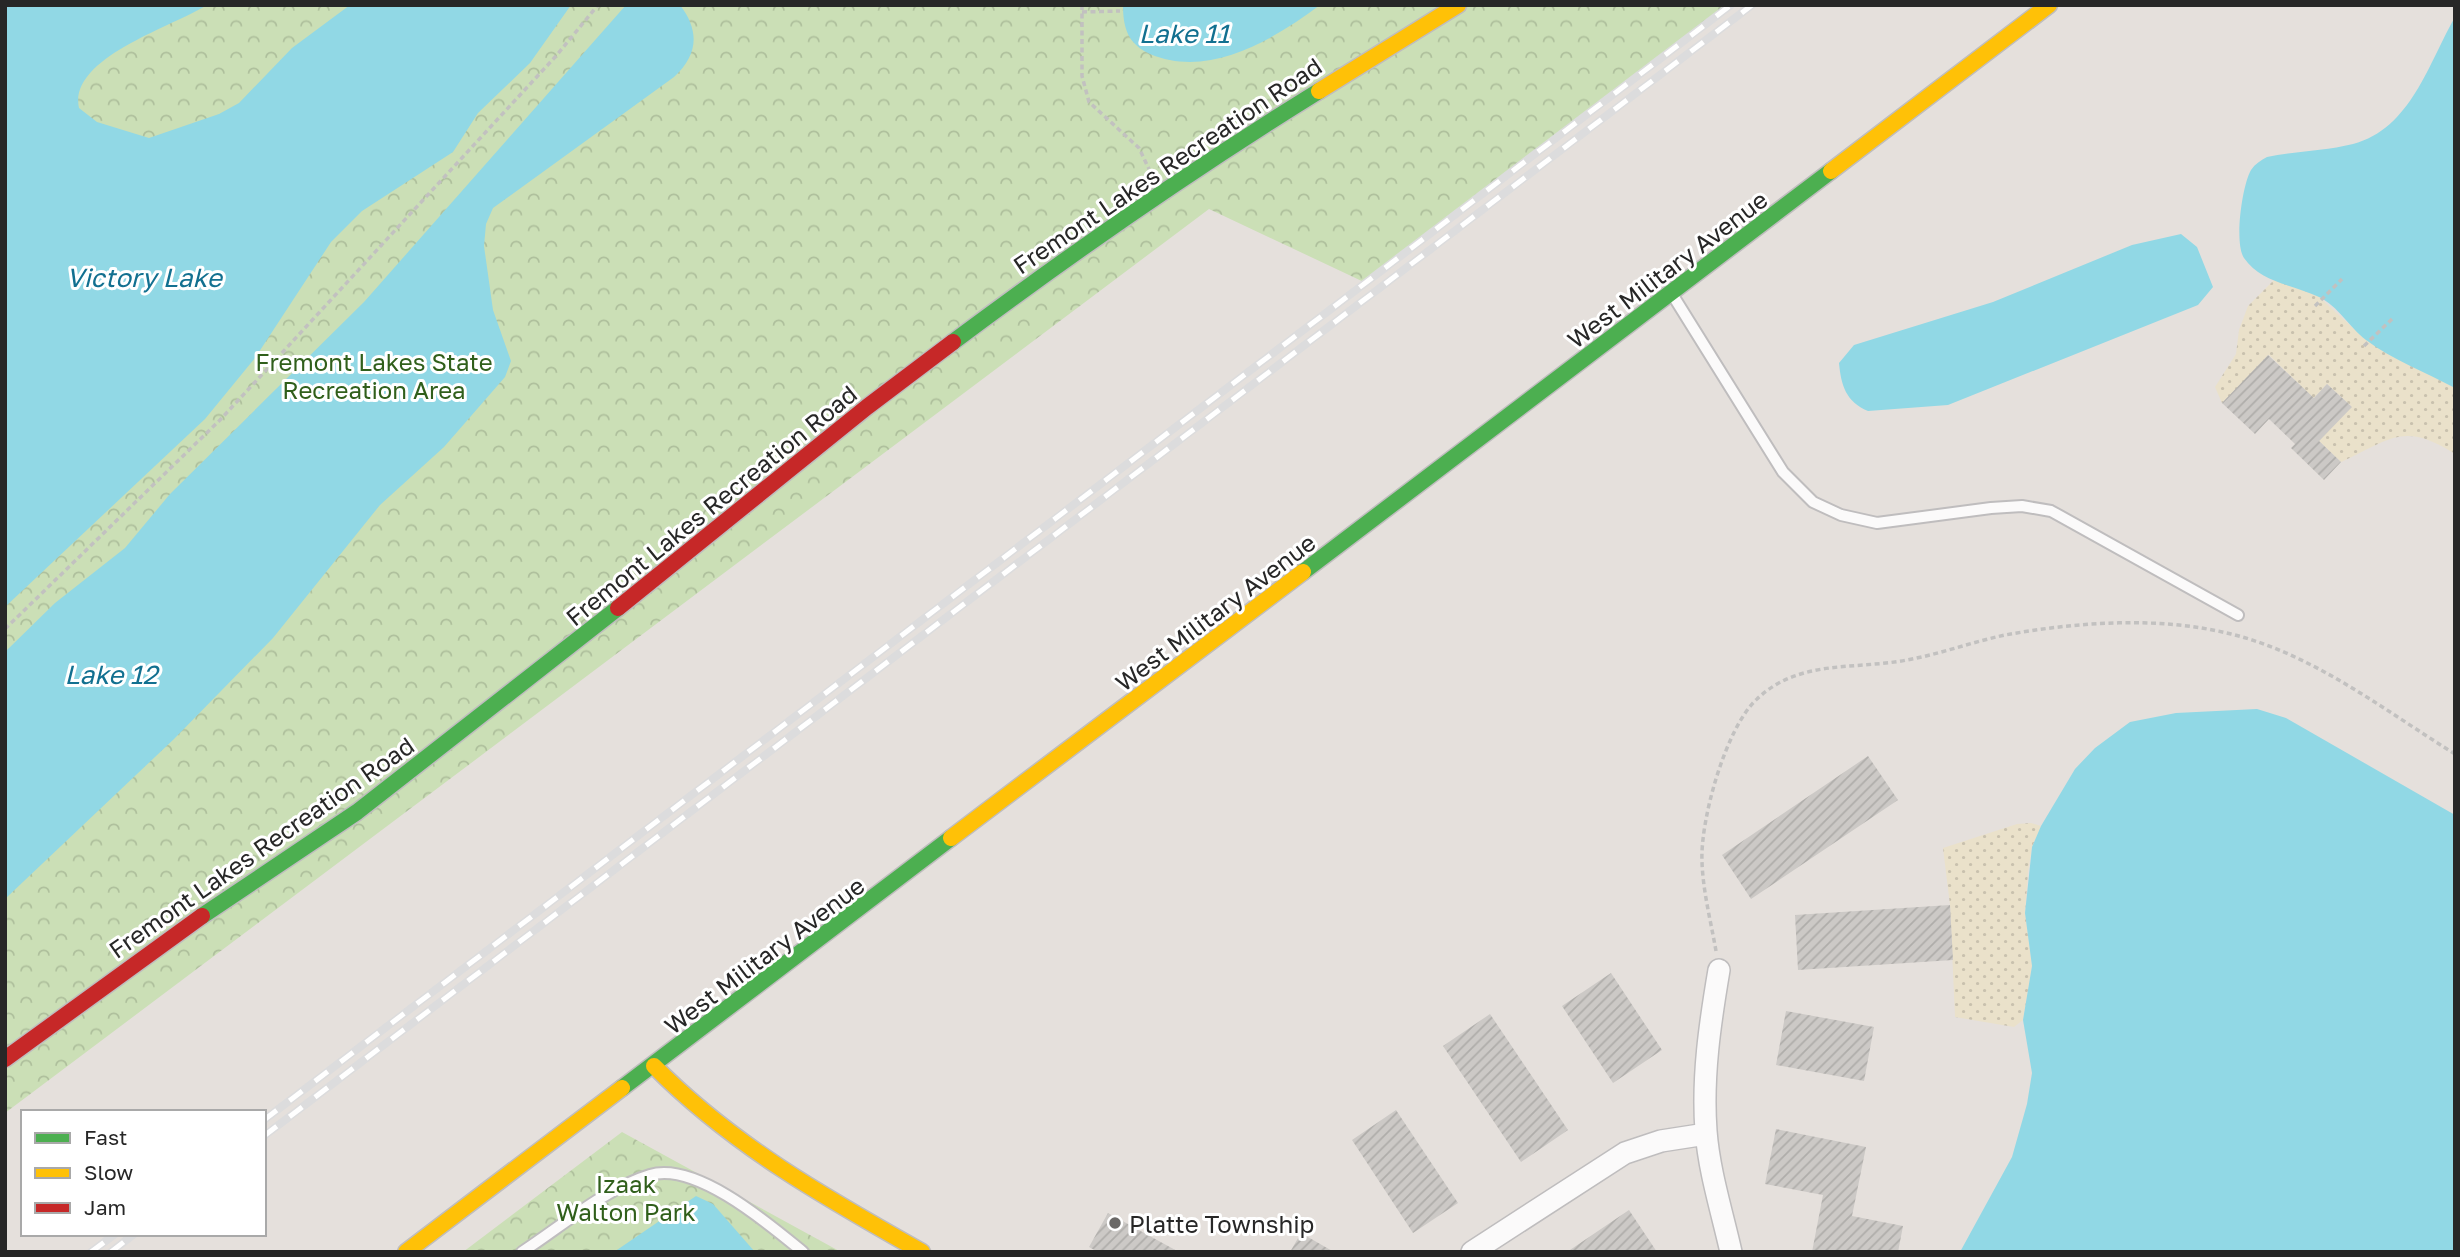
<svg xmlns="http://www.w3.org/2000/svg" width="2460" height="1257" font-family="'Golos Text',sans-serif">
<defs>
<pattern id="forest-crowns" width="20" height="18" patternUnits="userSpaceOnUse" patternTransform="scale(1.75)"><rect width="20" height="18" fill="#cbdfb6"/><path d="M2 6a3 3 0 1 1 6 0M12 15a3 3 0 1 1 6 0" fill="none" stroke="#aebf9c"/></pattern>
<pattern id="sand-dots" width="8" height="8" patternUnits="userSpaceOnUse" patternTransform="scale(1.75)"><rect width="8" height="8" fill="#eae1ca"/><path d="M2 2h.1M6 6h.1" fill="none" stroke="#c9c1ae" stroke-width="1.8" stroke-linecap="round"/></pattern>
<pattern id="building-hatch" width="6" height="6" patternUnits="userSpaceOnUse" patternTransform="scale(1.75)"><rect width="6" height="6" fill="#ccc9c6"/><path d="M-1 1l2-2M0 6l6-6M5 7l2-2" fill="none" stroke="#afadaa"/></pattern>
</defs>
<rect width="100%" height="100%" fill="#e5e0dc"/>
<path fill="url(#forest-crowns)" d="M5,5H1731L1366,283L1209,209L5,1113Z
M622,1132L841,1252H463Z"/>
<path fill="url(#sand-dots)" d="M2274,280L2318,296L2363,337L2455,388V454C2404,421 2391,439 2341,462L2319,441L2351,406L2327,384L2310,402L2300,385L2269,355L2222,403L2215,387L2236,354L2239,330L2248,306Z
M2031,823L2041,826L2032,847L2028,872L2025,913L2032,966L2023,1020L2014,1027L1955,1017L1950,905L1943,848L2017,824Z"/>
<path fill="#91d8e5" d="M5,5H207C172,27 68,58 79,108L97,122L149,138L219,114L239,103L292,48L350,5H571L530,63L478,113L453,152L362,211L331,242L255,358L205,419L5,607Z
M626,5H680C700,31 698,55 674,77L493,208L486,224L484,246L493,310L511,361L505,377L444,447L380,505L273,638L174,739L5,899V652L55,603L125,548L170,494L364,302Z
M1123,5H1320C1273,40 1209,79 1150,54C1128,44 1123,28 1123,5Z
M2455,17V388C2425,372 2393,360 2366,340C2349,327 2338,306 2319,297C2295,285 2261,283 2244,258C2234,243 2242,186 2251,170C2255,164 2261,160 2267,157C2295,151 2325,151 2353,144C2411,129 2429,62 2455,17Z
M2181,234L2197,247L2213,287L2198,305L1948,405L1868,411C1846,402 1841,385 1839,363L1854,345L1993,302L2132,245Z
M2257,709L2286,718L2455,815V1252H1960L2012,1157L2027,1104L2032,1073L2023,1020L2032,966L2025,913L2032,847L2041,826L2075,769L2095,748L2130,722L2176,713Z
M696,1196L713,1204L755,1252H614Z"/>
<path fill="url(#building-hatch)" d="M2268,355L2314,398L2327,384L2352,407L2319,441L2341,462L2324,480L2291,448L2295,444L2269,419L2255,434L2222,403Z
M1868,756L1898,800L1751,899L1722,855Z
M1950,905L1953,960L1798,970L1795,915Z
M1611,973L1662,1050L1613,1083L1562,1006Z
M1786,1011L1874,1027L1864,1081L1776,1065Z
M1490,1014L1568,1130L1521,1162L1443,1046Z
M1396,1110L1458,1203L1413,1233L1352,1140Z
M1776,1129L1866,1147L1852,1216L1903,1226L1898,1252H1812L1823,1195L1765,1184Z
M1629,1210L1657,1252H1567Z
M1108,1213L1146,1234L1179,1252H1098L1089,1247Z
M1301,1233L1334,1252H1290Z"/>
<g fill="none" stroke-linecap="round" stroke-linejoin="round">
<g stroke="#bfbdbe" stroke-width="14">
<path id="lane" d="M1672,294L1783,472L1813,502L1841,515L1877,523L1991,508L2022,506L2051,511L2238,615
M522,1252C562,1226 604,1189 650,1175C696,1161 770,1225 803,1252"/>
</g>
<g stroke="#bfbdbe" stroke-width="24">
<path id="street" d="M1719,970C1710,1023 1702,1077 1706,1131C1709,1171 1722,1212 1731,1252
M1472,1252L1625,1153L1661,1141L1706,1134"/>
</g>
<g stroke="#bfbdbe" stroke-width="19">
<path id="fast" d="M953,342C1072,253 1193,169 1319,91
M1303,572L1831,171
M202,916L357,812L618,608
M622,1088L951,838"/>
</g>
<g stroke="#bfbdbe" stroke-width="19">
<path id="slow" d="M1319,91L1458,5
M1831,171L2049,5
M951,838L1303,572
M654,1066C732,1145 826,1198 922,1252
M406,1252L622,1088"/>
</g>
<g stroke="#bfbdbe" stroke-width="19">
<path id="jam" d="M618,608L867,407L953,342
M5,1059L202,916"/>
</g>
<path stroke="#c2c1c0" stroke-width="3.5" stroke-dasharray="5 3.5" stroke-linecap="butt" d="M1082,5V76L1089,102L1139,148L1149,169
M1082,12L1120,11
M2315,306L2342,279
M2364,346L2392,319
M5,629L220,420L556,56L598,5
M1716,951C1711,922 1703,892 1702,862C1700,820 1726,727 1757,699C1799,659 1854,670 1907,660C1940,654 1972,642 2005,635C2077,622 2159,616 2231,634C2313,654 2384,710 2455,754"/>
<use href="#lane" stroke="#fbfafa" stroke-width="10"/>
<use href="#street" stroke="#fbfafa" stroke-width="21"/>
<use href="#fast" stroke="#4caf50" stroke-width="16"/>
<use href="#slow" stroke="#ffc107" stroke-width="16"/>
<use href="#jam" stroke="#c62828" stroke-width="16"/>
<g stroke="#dcdcdd" stroke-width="8">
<path id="rail" d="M264,1120L1731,5
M264,1136L1752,5
M91,1252L115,1234
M111,1252L134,1234"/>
</g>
<use href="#rail" stroke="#fff" stroke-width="5" stroke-dasharray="16" stroke-linecap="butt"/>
</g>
<circle fill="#6a6866" stroke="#fff" stroke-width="2.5" cx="1115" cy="1223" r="7"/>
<g text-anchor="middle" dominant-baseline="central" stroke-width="6" stroke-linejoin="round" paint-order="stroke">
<g font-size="24" fill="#272727" stroke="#fff">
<text transform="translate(1167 165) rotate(-34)">Fremont Lakes Recreation Road</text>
<text transform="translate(1667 269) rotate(-37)">West Military Avenue</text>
<text transform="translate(711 505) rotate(-39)">Fremont Lakes Recreation Road</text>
<text transform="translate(1215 612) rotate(-37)">West Military Avenue</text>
<text transform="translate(261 847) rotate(-35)">Fremont Lakes Recreation Road</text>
<text transform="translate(764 955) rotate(-37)">West Military Avenue</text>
</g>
<g font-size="24" fill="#305f1b" stroke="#fff">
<text x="374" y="361">Fremont Lakes State<tspan x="374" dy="28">Recreation Area</tspan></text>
<text x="626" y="1183">Izaak<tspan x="626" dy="28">Walton Park</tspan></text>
</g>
<g font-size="24" fill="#272727" stroke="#fff" text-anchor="start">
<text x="1129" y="1223">Platte Township</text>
</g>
<g font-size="26" font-style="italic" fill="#127090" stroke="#fff">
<text x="1184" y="33">Lake 11</text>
<text x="144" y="277">Victory Lake</text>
<text x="111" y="674">Lake 12</text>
</g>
</g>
<rect width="2460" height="1257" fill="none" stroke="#272727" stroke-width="14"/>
<rect x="21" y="1110" width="245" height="126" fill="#ffffff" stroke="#a9a9a9" stroke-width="2"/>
<rect x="35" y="1133" width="35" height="10" fill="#4caf50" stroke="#a9a9a9" stroke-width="2"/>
<text x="84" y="1145" font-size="21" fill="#272727">Fast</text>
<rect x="35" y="1168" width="35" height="10" fill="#ffc107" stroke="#a9a9a9" stroke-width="2"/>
<text x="84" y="1180" font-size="21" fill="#272727">Slow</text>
<rect x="35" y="1203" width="35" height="10" fill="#c62828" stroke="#a9a9a9" stroke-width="2"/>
<text x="84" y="1215" font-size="21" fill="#272727">Jam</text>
</svg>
